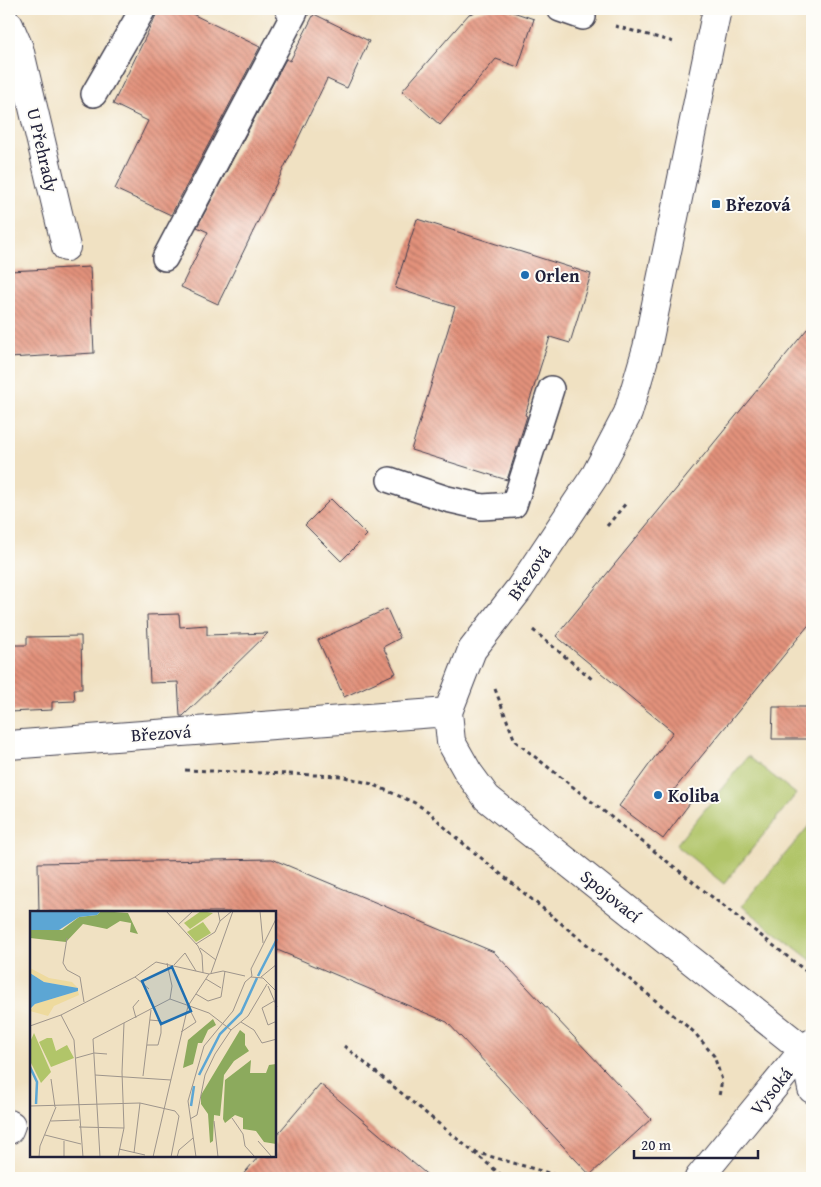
<svg xmlns="http://www.w3.org/2000/svg" width="821" height="1187" font-family="'Gentium Book Plus',serif">
<defs>
<pattern id="building-back-hatch" width="6" height="6" patternUnits="userSpaceOnUse" patternTransform="scale(1.25)"><rect width="6" height="6" fill="#e3927b"/><path d="M-1 5l2 2M0 0l6 6M5-1l2 2" fill="none" stroke="#b87766"/></pattern>
</defs>
<rect width="100%" height="100%" fill="#fdfcf7"/>
<filter id="ink" filterUnits="userSpaceOnUse"><feTurbulence type="fractalNoise" baseFrequency=".02" numOctaves="2"/><feDisplacementMap in="SourceGraphic" scale="10" xChannelSelector="R" yChannelSelector="G"/><feConvolveMatrix kernelMatrix="1 2 1 2 8 2 1 2 1" color-interpolation-filters="sRGB"/></filter>
<filter id="wash" filterUnits="userSpaceOnUse"><feTurbulence type="fractalNoise" baseFrequency=".0096" numOctaves="4" result="noise"/><feDisplacementMap in="SourceGraphic" scale="20" xChannelSelector="R" yChannelSelector="G"/><feGaussianBlur stdDeviation="1.12" result="paint"/><feColorMatrix in="noise" values="0 0 0 0 0 0 0 0 0 0 0 0 0 0 0 0 0 1.4 0 .05"/><feComposite in="paint" operator="in"/></filter>
<g filter="url(#wash)">
<rect width="100%" height="100%" fill="#f0e1c2"/>
<path fill="#b1c569" stroke="#6a7452" d="M748,756L796,794L724,884L676,845Z
M812,822V961L742,906Z"/>
<g id="blocks">
<path fill="url(#building-back-hatch)" d="M159,9H182L260,47L171,215L115,189L148,121L113,104Z
M489,9H504L534,19L518,67L496,59L440,125L402,91L469,14Z
M314,14L369,41L347,88L327,79L218,304L181,287L208,232L197,227L286,59L290,61Z
M417,219L591,274L570,343L550,337L525,415L527,416L507,480L411,450L455,307L395,288Z
M90,267L94,353L9,358V271Z
M812,323V621L673,791L690,803L663,839L619,806L673,732L556,636Z
M331,499L367,535L341,561L305,525Z
M387,609L400,638L383,647L396,673L344,697L318,640Z
M179,614L180,627L207,625V635L268,633L183,716H180L178,682L150,683L147,615Z
M81,636L82,689H74L75,701L52,702V710L9,712V645H27V637Z
M773,707H812V739H772Z
M272,859L494,952L651,1119L590,1175L447,1022L275,949V912H39L38,863Z
M320,1084L431,1178H240L259,1156H275V1137Z"/>
</g>
</g>
<g filter="url(#ink)">
<use href="#blocks" fill-opacity="0" stroke="#413f4f" stroke-width="1"/>
<g fill="none" stroke-linecap="round" stroke-linejoin="round">
<g stroke="#413f4f" stroke-width="28">
<path id="lane" d="M560,9L583,17
M94,94L143,9
M165,258L295,12L288,9
M390,480L447,499L482,507L514,505L551,389"/>
</g>
<g stroke="#413f4f" stroke-width="30">
<path id="street" d="M717,9L647,348L628,413L596,474L520,588L472,650L448,712L451,742L468,772L487,798L804,1050L812,1054
M9,25L19,48L66,247
M9,745L448,712
M804,1050L812,1089
M9,1124L11,1125L9,1130
M699,1178L804,1050L812,1043"/>
</g>
<path stroke="#413f4f" stroke-width="3" stroke-dasharray="4 4" stroke-linecap="butt" d="M615,26L674,42
M607,526L627,502
M533,630L592,679
M495,689L515,741L812,976
M185,770L341,776L372,784L415,803L429,812L453,835L694,1032L714,1056L722,1080L719,1096
M344,1046L505,1178
M475,1152L566,1178"/>
<use href="#lane" stroke="#fff" stroke-width="25"/>
<use href="#street" stroke="#fff" stroke-width="28"/>
</g>
</g>
<g fill="#1f6fb2" stroke="#fdfcf7" stroke-width="2">
<rect x="711" y="199" width="10" height="10" rx="2.5"/>
<circle cx="525" cy="275" r="5"/>
<circle cx="658" cy="795" r="5"/>
</g>
<g text-anchor="middle" dominant-baseline="central" stroke-width="4" stroke-linejoin="round" paint-order="stroke">
<g font-size="18" fill="#22223b" stroke="#fdfcf7">
<text transform="translate(43 150) rotate(77)">U Přehrady</text>
<text transform="translate(529 573) rotate(-55)">Březová</text>
<text transform="translate(161 733) rotate(-4)">Březová</text>
<text transform="translate(611 896) rotate(39)">Spojovací</text>
<text transform="translate(771 1091) rotate(-51)">Vysoká</text>
</g>
<g font-size="18" font-weight="bold" fill="#22223b" stroke="#fdfcf7" text-anchor="start">
<text x="726" y="204">Březová</text>
<text x="535" y="275">Orlen</text>
<text x="668" y="795">Koliba</text>
</g>
</g>
<g transform="translate(30 911)">
<rect width="246" height="246" fill="#f0e1c2"/>
<path d="M173,11L181,22L166,31L157,21Z" fill="#b1c569"/>
<path d="M71,0L98,2L108,23L100,21L101,12L90,10L77,18L53,13L36,31L0,27V19H32L49,6L67,4ZM183,108L186,114L178,119L172,132H168L163,153L153,157L158,129ZM210,119L215,123V134L219,140L204,150L194,164L190,205L184,204L183,230L180,232L178,203L171,193V184ZM221,149L220,162H236L239,154L246,153V233L234,231L226,220L213,218V207L205,204L195,212L193,208L195,169Z" fill="#8caa5d"/>
<path d="M0,57L19,67L42,71L48,77L14,71L0,62ZM48,80L49,84L24,95L18,105L0,100L5,93Z" fill="#eeda9e"/>
<path d="M171,0L183,2L160,18L154,12Z" fill="#b1c569"/>
<path d="M17,127H22L26,140L37,134L44,147L21,156L9,131Z" fill="#b1c569"/>
<path d="M4,122L21,161L11,172L0,150V131Z" fill="#b1c569"/>
<path d="M0,0H71L67,4L49,6L29,19H0ZM0,62L14,71L48,77V80L5,93L0,98Z" fill="#5ca6d4"/>
<path fill="none" stroke="#5ca6d4" stroke-width="2.5" d="M228,65L247,28M0,156L7,171L6,193M169,164L190,123L211,102L227,67M161,195L164,175"/>
<path fill="none" stroke="#9e958c" stroke-width="1" d="M136,0L168,35L172,44L173,62M230,0L233,32M190,10L202,0M148,14L163,0M37,27L33,52L37,59L50,66L54,91M166,33L185,21L190,10L188,0M170,37L186,49M137,52L142,75L140,88M144,54L155,42L166,60M181,62L203,0M105,66L119,78M221,66L233,67L247,81M231,66L247,53M176,68L191,77M238,75L247,96M166,83L178,90L191,86L195,60M140,88L179,102L201,119M244,90L232,97L238,114L247,110M31,104L44,129L53,246M106,107L103,96L109,89M211,111L224,119L232,132L247,128M0,115L31,104L105,66L126,51L179,63L193,60L215,65M151,121L166,111L158,95M117,134H128L131,122V110L120,109M46,147L64,142L77,143M65,164L141,169M113,165L121,99M21,168L25,196M0,195L110,192L145,200L149,205L141,246M202,207L213,223L215,235L225,246M160,208L167,204L175,164L185,143L201,119L218,105L237,73M21,210L49,209M184,210L188,246M49,216L94,217M15,224L51,233M228,230L242,246M89,238L115,244M104,242L110,192M9,246L10,235L26,196M34,246V230M70,246L63,128L140,88M88,246L94,217L92,161L94,112M123,246L158,95L179,63M147,246L149,239L163,227M166,246L158,190L174,135L203,100L215,71L222,65L221,58L247,6"/>
<path fill="#1f6fb2" fill-opacity="0.15" stroke="#1f6fb2" stroke-width="2.5" d="M142,56L161,100L131,113L112,70Z"/>
<rect width="246" height="246" fill="none" stroke="#22223b" stroke-width="2.5"/>
</g>
<rect width="821" height="1187" fill="none" stroke="#fdfcf7" stroke-width="30"/>
<path d="M634 1150v8h124v-8" fill="none" stroke="#22223b" stroke-width="2.5"/>
<text x="641" y="1150" font-size="15" fill="#22223b" stroke="#fdfcf7" stroke-width="4" paint-order="stroke">20 m</text>
</svg>
